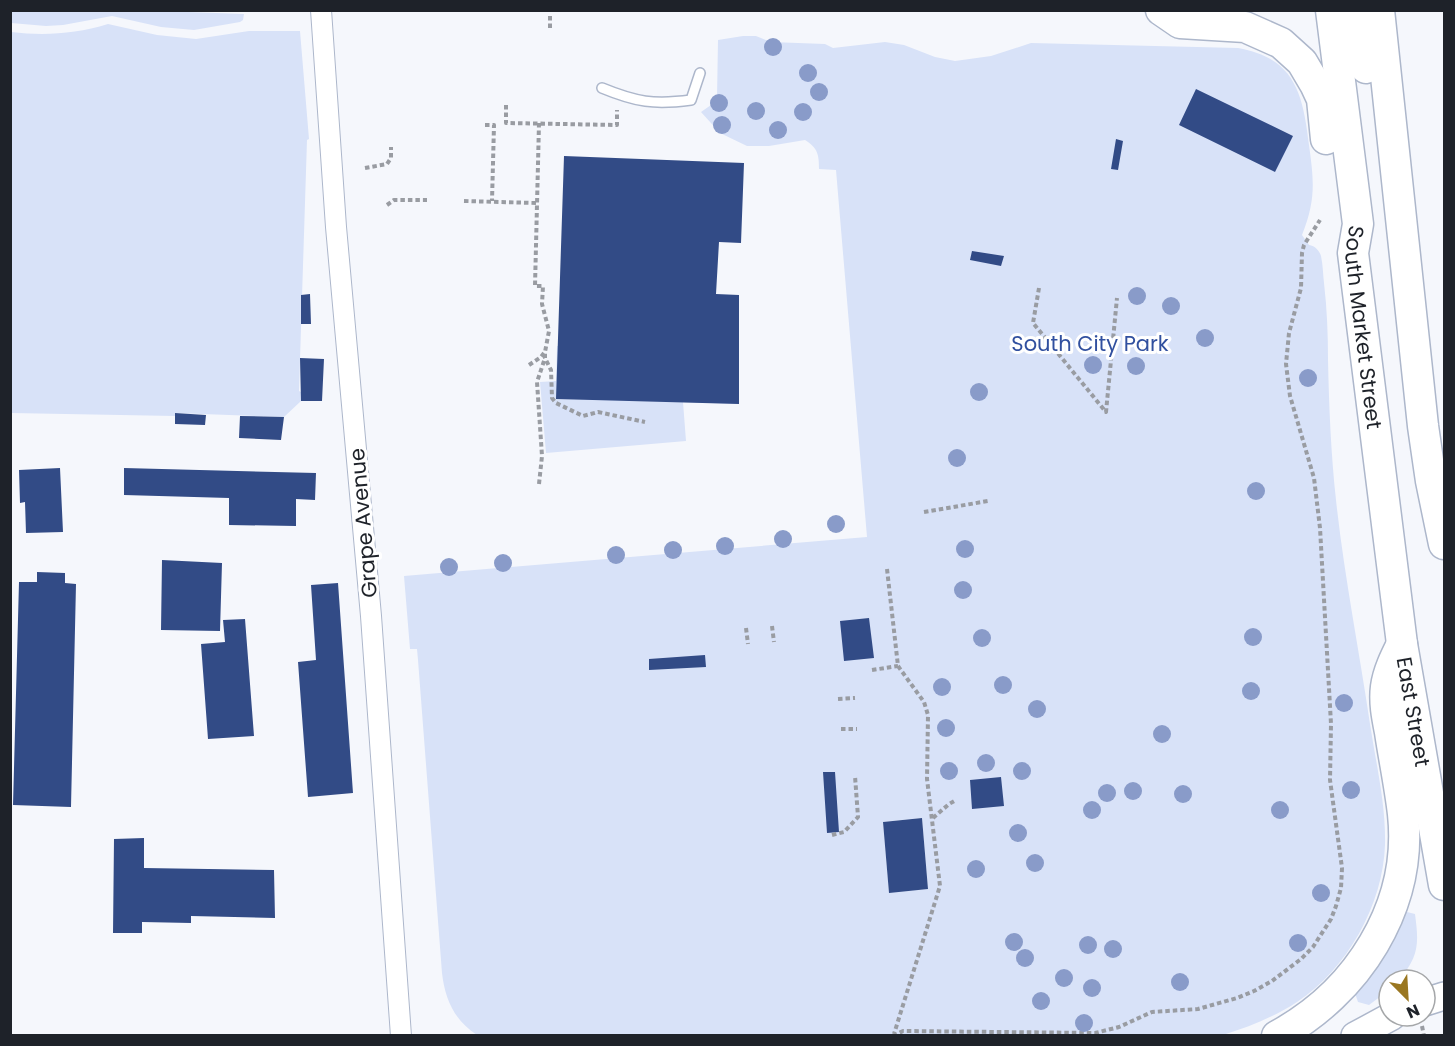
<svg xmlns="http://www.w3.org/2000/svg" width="1455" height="1046" font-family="Poppins,sans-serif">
<rect width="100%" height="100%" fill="#f5f7fc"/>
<path fill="#d8e2f8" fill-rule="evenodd" d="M11,10H133L244,14L243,20L240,22L194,30L161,27L112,16L63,25L46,26L11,23Z
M108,24L157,35L196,39L249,31H300L309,139L307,140L299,391L301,392V401L284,417L175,413V416L11,413V32C44,36 75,34 108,24Z
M743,36H756L771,42L825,44L833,48L885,42L904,45L935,57L955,61L991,56L1031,43L1238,48C1295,58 1303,94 1309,145C1314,181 1316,200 1302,235L1309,245C1315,246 1319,250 1321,256C1323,265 1323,275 1324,283C1327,309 1328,334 1328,360C1329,407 1331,454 1336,500C1344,575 1359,649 1370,724C1376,764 1386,804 1385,845C1383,905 1347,969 1297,1002C1274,1017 1249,1027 1223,1035H477C454,1020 445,999 442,973L418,660L417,649H410L404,576L867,537L836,170L819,169C819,155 818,148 805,140L769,146H747L720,133L701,112L711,105L717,98L718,40ZM922,818L928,889L889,892L883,822Z
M557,346L739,351V404L683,402L686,441L546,453L540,382L556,381Z
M1403,911L1415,914C1419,944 1419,956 1399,980H1389V990L1369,1005L1358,1002L1354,990Z"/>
<path fill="#324b86" d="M1196,89L1293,136L1275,172L1179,125Z
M1116,139L1123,141L1118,170L1111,169Z
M564,156L744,163L741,243L719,242L716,294L739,295V404L556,399Z
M972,251L1004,256L1001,266L970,260Z
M310,294L311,324H301V295Z
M300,358L324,359L322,401H301Z
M175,413L206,415L205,425L175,424Z
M240,416L284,417L281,440L239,438Z
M60,468L63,532L26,533L25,502L20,503L19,470Z
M124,468L316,473L315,500L296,499V526L229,525V498L124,495Z
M162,560L222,563L220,631L161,630Z
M37,572L65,573V583L76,584L71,807L13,805L19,582H37Z
M338,583L353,793L308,797L298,662L316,660L311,585Z
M869,618L874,658L844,661L840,621Z
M245,619L254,736L208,739L201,644L225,642L223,620Z
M705,655L706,667L649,670V659Z
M823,772H835L839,832L827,833Z
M1001,777L1004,806L972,809L970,780Z
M922,818L928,889L889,893L883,822Z
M144,838V868L274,870L275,918L191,916V923L142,922V933H113L114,839Z"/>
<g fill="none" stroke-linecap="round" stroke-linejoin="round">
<g stroke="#adb7cb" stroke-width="12">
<path id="lane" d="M602,88C636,102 654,105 691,100L700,73"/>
</g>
<g stroke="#adb7cb" stroke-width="22">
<path id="street" d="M321,10L336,227L371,616L401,1036"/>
</g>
<g stroke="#adb7cb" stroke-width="30">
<path id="secondary" d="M1425,1002L1444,996
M1355,1036L1392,1016"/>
</g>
<g stroke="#adb7cb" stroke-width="33">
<g id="primary">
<path d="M1161,10L1180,23L1245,27L1281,43L1302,62L1315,84L1322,99L1326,139"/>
<path id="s1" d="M1331,10L1358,224L1353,253L1402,644L1444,885"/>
<path d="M1349,10L1363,36L1366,68"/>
<path d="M1379,10L1423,426L1431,481L1444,544"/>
<path d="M1277,1036C1357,993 1413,907 1403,814C1400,787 1394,759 1390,732C1387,717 1384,702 1386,687C1388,672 1395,658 1402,644"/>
</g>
</g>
<path stroke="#999ca2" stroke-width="4" stroke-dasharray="4.5 3" stroke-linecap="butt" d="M550,16V29
M506,105V123L617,125V110
M539,123L535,286H543L542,304L549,331L545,352V358L551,370L552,398L556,403L583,416L598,412L645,422
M485,125H494L492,201
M365,168L387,164L391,158V147
M464,201L536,203
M387,205L394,200H427
M1039,288L1033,323L1106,412L1117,298
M529,365L541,357L544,353
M539,484L542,456L537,382L545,358
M924,512L988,501
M887,569L898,666L924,702L928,715L927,779L940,886L894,1034
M772,626L774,642
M746,628L748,644
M872,670L898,666
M838,699L855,698
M841,729H857
M933,818L949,804L956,800
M832,835L844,832L858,817L855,776
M1422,1026L1424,1036
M893,1036L903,1031L1095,1033L1119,1027L1152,1012L1198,1009L1237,998L1254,991L1272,981L1301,959L1313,947L1331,919L1336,906L1341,888L1342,868L1330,780L1331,724L1320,528L1314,478L1290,396L1286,364L1289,333L1301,288L1302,253L1304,245L1320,220"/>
<use href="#lane" stroke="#fff" stroke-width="9"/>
<use href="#street" stroke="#fff" stroke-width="20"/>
<use href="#secondary" stroke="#fff" stroke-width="27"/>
<use href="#primary" stroke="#fff" stroke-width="30"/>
</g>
<g fill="#899bc9">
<circle cx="773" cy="47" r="9"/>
<circle cx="808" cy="73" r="9"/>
<circle cx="819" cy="92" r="9"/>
<circle cx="719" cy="103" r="9"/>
<circle cx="756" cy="111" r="9"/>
<circle cx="803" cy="112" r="9"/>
<circle cx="722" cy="125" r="9"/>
<circle cx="778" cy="130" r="9"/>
<circle cx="1137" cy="296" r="9"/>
<circle cx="1171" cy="306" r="9"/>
<circle cx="1205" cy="338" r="9"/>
<circle cx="1093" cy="365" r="9"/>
<circle cx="1136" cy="366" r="9"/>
<circle cx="1308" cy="378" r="9"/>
<circle cx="979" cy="392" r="9"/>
<circle cx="957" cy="458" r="9"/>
<circle cx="1256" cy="491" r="9"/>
<circle cx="836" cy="524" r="9"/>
<circle cx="783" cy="539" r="9"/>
<circle cx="725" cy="546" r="9"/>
<circle cx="965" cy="549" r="9"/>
<circle cx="673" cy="550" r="9"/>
<circle cx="616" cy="555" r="9"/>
<circle cx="503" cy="563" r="9"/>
<circle cx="449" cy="567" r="9"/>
<circle cx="963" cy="590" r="9"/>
<circle cx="1253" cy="637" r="9"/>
<circle cx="982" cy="638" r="9"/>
<circle cx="1003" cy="685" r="9"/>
<circle cx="942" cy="687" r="9"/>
<circle cx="1251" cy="691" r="9"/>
<circle cx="1344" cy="703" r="9"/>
<circle cx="1037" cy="709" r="9"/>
<circle cx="946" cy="728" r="9"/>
<circle cx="1162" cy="734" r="9"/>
<circle cx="986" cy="763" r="9"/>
<circle cx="949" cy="771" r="9"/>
<circle cx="1022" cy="771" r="9"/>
<circle cx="1351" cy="790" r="9"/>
<circle cx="1133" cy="791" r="9"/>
<circle cx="1107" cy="793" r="9"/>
<circle cx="1183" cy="794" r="9"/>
<circle cx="1092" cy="810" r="9"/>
<circle cx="1280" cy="810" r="9"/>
<circle cx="1018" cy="833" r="9"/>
<circle cx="1035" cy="863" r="9"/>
<circle cx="976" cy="869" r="9"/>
<circle cx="1321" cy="893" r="9"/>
<circle cx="1014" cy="942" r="9"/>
<circle cx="1298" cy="943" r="9"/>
<circle cx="1088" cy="945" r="9"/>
<circle cx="1113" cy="949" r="9"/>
<circle cx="1025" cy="958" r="9"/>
<circle cx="1064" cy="978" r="9"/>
<circle cx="1180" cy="982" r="9"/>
<circle cx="1092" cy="988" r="9"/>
<circle cx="1041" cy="1001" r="9"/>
<circle cx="1084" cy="1023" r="9"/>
</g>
<g text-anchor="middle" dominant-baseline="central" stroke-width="6" stroke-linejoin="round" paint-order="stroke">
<g font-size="21" fill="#1e2229" stroke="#fff">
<text stroke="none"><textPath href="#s1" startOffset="320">South Market Street</textPath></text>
<text transform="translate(363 523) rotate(-95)">Grape Avenue</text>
<text stroke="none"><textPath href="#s1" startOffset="708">East Street</textPath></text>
</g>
<g font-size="21" fill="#31509f" stroke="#fff">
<text x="1090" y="343">South City Park</text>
</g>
</g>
<rect width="1455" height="1046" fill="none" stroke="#1e2229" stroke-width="24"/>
<g transform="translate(1407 998) rotate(156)"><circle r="28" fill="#ffffff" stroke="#a5a7a9" stroke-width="1.5"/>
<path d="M0-4.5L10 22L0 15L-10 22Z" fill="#9a7721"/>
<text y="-9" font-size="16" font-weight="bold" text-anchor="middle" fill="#1e2229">N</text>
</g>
</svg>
